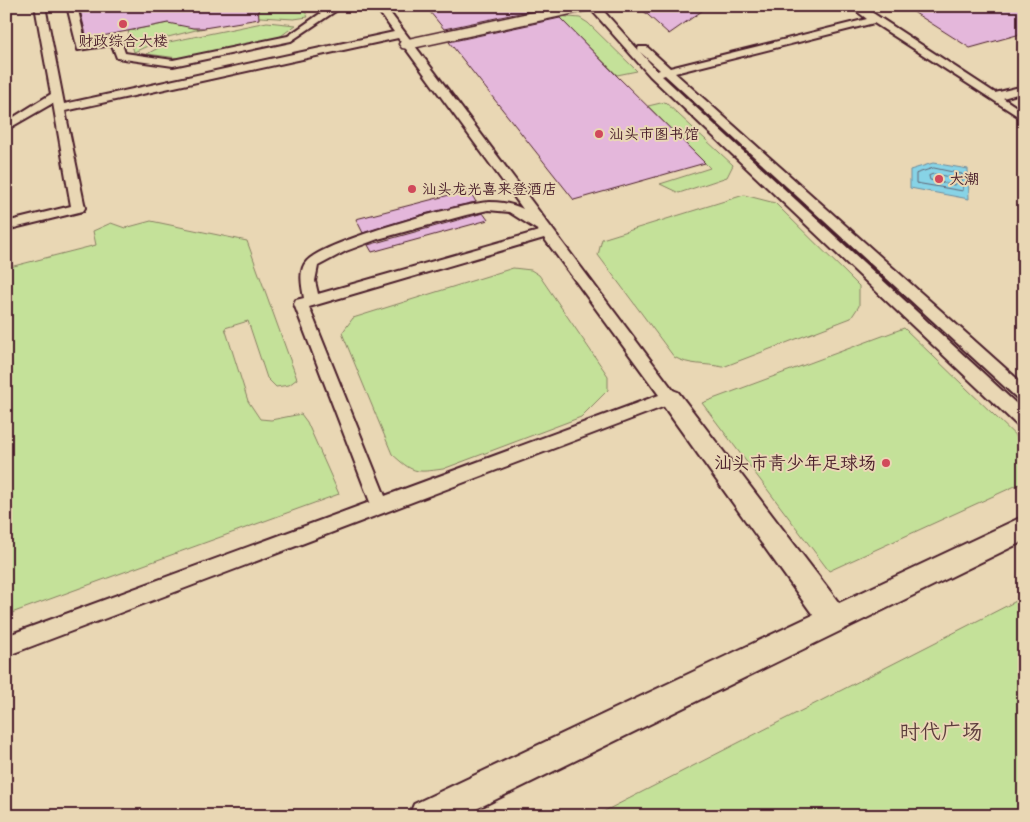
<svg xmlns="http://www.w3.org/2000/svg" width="1030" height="822" font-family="Caveat,'LXGW WenKai TC',sans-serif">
<rect width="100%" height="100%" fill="#e9d7b4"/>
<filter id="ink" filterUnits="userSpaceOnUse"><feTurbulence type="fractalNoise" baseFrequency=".02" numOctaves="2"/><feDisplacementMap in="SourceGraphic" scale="10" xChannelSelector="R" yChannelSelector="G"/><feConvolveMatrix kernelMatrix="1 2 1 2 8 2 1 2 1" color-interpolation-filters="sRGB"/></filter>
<g filter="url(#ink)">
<path fill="#c4e199" stroke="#878062" d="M249,6H302L308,17L294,19L260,17L232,22Z
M558,16L580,18L588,23L637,71L617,75Z
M173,22L193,28H204L168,37L134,52L128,31Z
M267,22L296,25L278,38L178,58L147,54L169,42Z
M665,102L733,165L727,177L679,193L660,184L710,168L648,106Z
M744,195L775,203L859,286V306L851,318L723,367C704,363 690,366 674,357L598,255L602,239Z
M151,221L247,241L297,379L289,385L276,387L267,378L248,321L225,328L248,401L260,419L271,420L301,414L307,422L339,494L6,615V268L96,245L93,231L111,223L125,228Z
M513,268L531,270L539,275L608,376V390L581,417L443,469C415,473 413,473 392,454L342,333L353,318Z
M904,328L1024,444V482L829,571L702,403Z
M1024,597V816H595Z"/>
<path fill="#87d3e6" stroke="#6f8b9b" d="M933,163L968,169L969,199L910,188V170Z"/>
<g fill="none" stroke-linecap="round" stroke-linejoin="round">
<path stroke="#626776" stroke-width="1" d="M934,168L962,174L963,191L916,183V174Z
M934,174L955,178L957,183L954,185L930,180L929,176Z"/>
</g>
<path fill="#e4b7db" stroke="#4a1f2b" d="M79,6H258L259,19L204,28H193L168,23L87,39Z
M425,6H548V7L444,29Z
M638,6H709L669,34Z
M904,6H1024V33L970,48Z
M560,18L616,75L705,163L574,200L449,42Z
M469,190L476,202L424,214L363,233L356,219Z
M483,213L488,220L372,252L368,245Z"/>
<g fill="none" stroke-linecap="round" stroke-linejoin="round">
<g stroke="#4a1f2b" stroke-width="4">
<path id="service" d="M35,6H45L64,104L394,32L375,6H385L676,394L678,398L676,402L6,656V636L370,502L294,304L296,300L304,298C302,287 298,270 307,261C325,241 461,203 490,202C502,202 513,204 523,209L398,38L65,111L85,208L83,211L6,230V222L71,206L53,103L6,130V122L51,94ZM488,210L509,212L539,231L318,294L315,281L318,266L346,251L378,239L466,215ZM544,238L659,395L385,496L309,307Z
M67,6H77L86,44L116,38L121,41L125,53L173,60L288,36L331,6H343L291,41L173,66L117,58L112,45L78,50Z
M588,6H599L657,71L660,70L639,51L638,49L639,47H647L670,68L867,19L850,6H862L995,93L1024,86V92L1003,98L1024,112V120L874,23L675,73L1024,385V401L1018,399L665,75L662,76L1024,411V427L1018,426L650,76Z"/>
</g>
<g stroke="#4a1f2b" stroke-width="4">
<path id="pedestrian" d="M670,389L678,392L839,603L1024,516V541L462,816H409L414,804L813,615L662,404L658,398L662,392Z"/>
</g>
<g stroke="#4a1f2b" stroke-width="3">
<path id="minor" d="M561,6H593L591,10L585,11L408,49L402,48L399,44L402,40L408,39Z"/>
</g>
<use href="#service" fill="#e9d7b4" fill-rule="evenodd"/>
<use href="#pedestrian" fill="#e9d7b4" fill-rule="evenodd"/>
<use href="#minor" fill="#e9d7b4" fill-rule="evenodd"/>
</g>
</g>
<g fill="#d1495b" stroke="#e9d7b4" stroke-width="2">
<circle cx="123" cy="24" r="5"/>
<circle cx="599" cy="134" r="5"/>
<circle cx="939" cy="179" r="5"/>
<circle cx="412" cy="189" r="5"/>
<circle cx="886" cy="463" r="5"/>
</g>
<g text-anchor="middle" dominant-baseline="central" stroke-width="4" stroke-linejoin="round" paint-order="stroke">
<g font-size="15" fill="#4a1f2b" stroke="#e9d7b4" text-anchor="start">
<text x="123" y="41" text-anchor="middle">财政综合大楼</text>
<text x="609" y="134">汕头市图书馆</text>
<text x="949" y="179">大潮</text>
<text x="422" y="189">汕头龙光喜来登酒店</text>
</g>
<g font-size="18" fill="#4a1f2b" stroke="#e9d7b4" text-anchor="end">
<text x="876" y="463">汕头市青少年足球场</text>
</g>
<g font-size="21" fill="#5c3c3c" stroke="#e9d7b4">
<text x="941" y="732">时代广场</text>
</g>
</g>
<rect width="1030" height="822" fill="none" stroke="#e9d7b4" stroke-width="25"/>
<rect x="12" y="12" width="1005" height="797" fill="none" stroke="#4a1f2b" stroke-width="2" filter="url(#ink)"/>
</svg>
